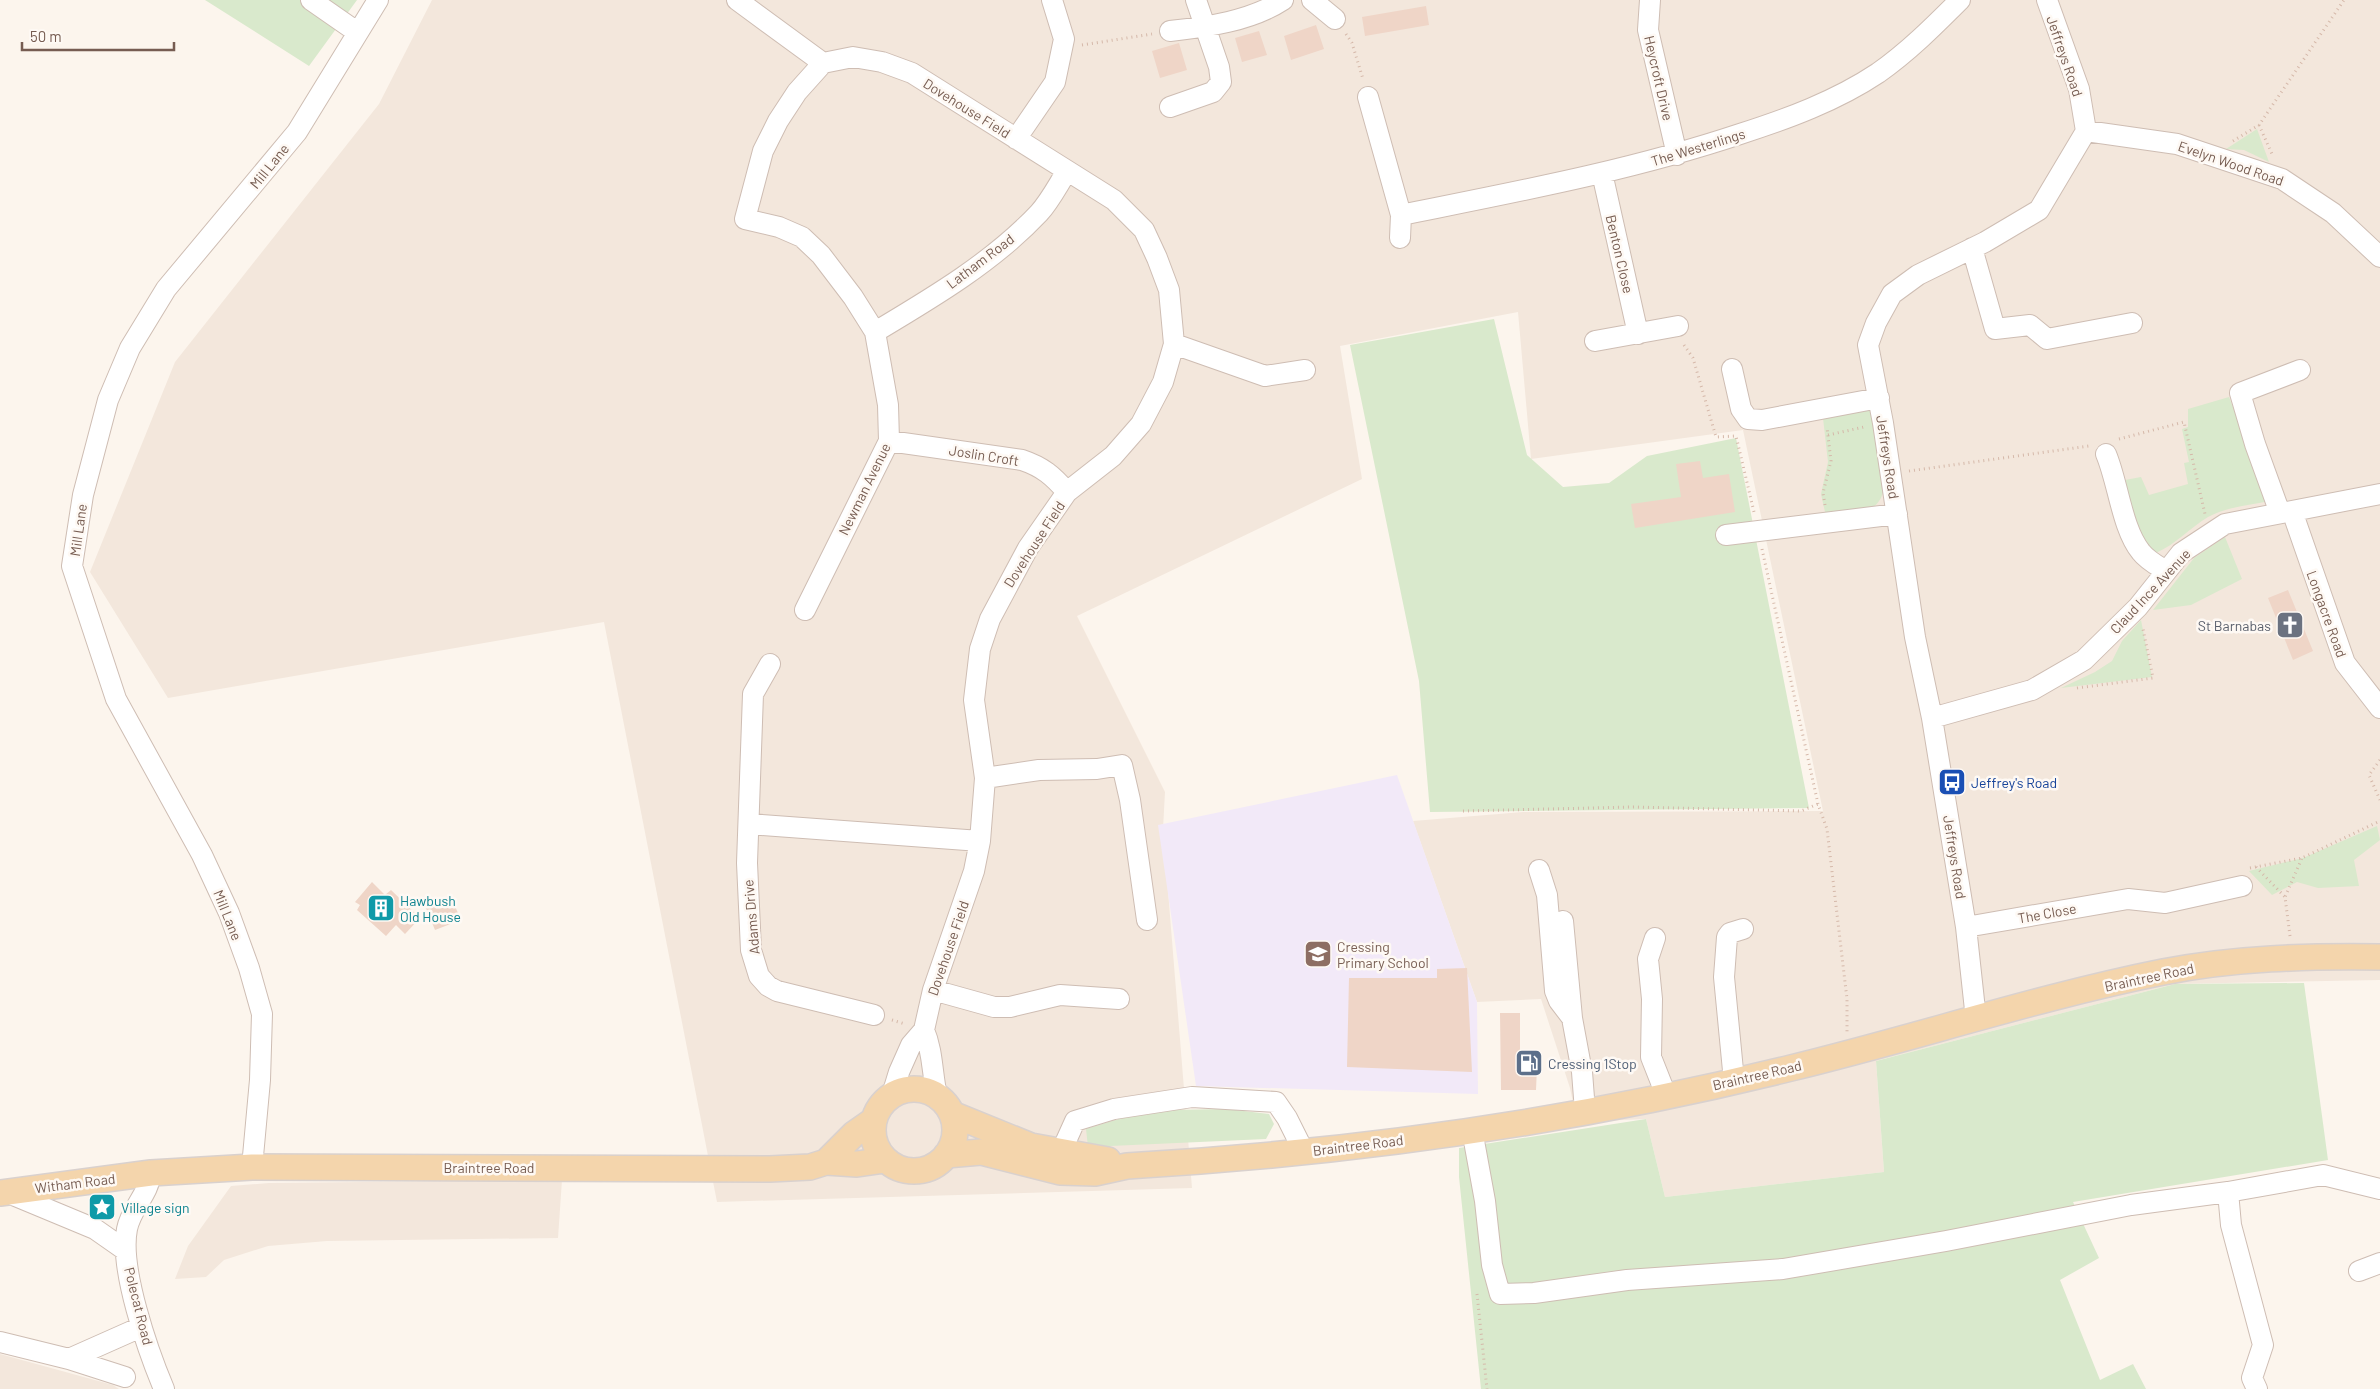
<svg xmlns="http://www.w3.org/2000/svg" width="2380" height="1389" font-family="Barlow,sans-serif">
<rect width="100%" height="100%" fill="#fcf5ed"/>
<path fill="#f3e7dc" d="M432,0H2380V980L2175,984L1876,1061L1884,1172L1665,1197L1646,1119L1577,1122L1570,1088L1541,999L1477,1002L1413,821L1523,812L1823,811L1743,430L1531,459L1518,312L1340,346L1362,479L1077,616L1165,792L1163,829L1192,1188L717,1202L604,622L168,698L90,572L175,362L379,104Z
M562,1180L558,1238L327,1241L268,1246L224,1260L206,1277L175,1279L188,1246L231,1186L269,1183Z
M0,1354L113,1385L119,1389H0Z"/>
<path fill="#f2e9f8" d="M1397,775L1477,1002L1478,1094L1196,1086L1158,825Z"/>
<path fill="#d9e9cc" d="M205,0H357L309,66Z
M2257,129L2269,162L2244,150L2226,149Z
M1494,319L1527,455L1563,487L1609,483L1647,456L1736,438L1809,808L1430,812L1419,681L1350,345Z
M2229,397L2270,501C2250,505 2226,507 2208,517C2190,528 2176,544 2156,553L2144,547L2122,487L2125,480L2141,477L2149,495L2188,484L2184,463L2189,462L2182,429L2188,427V409Z
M1870,409L1885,484C1880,519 1853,512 1825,512L1821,494L1828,462L1823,418Z
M2225,537L2242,579L2191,605L2153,610L2194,558Z
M2141,620L2152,677L2061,688L2095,672L2112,661L2122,641Z
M2377,826L2380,840L2354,860L2359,886L2318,888L2297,882L2272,895L2249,871L2303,858Z
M2304,983L2328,1160L2073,1202L2099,1258L2060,1280L2100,1380L2133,1364L2146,1389H1481L1459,1177V1148L1646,1119L1665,1197L1884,1172L1876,1061L2175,984Z
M1227,1109L1269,1114L1274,1124L1266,1139L1088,1147L1086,1129L1122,1118L1168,1110Z"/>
<path fill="#efd5c7" d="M1426,6L1429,25L1365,36L1362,17Z
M1316,25L1324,49L1291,60L1284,36Z
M1259,31L1267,55L1242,62L1235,38Z
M1179,43L1187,70L1160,78L1152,51Z
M1700,461L1703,478L1729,474L1735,512L1635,528L1631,504L1681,497L1676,464Z
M2288,590L2313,651L2293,660L2268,598Z
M372,882L385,895L391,890L420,918L405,934L396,925L386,936L357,910L360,905L355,902Z
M451,897L461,920L435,930L426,908Z
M1467,968L1472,1072L1347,1067L1349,978H1437V969Z
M1500,1013H1520V1067H1537L1536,1090H1501Z"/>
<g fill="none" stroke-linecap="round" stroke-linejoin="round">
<g stroke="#cebdb3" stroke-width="22">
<path id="minor" d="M311,0L357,32
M737,0L823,63
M1312,0L1335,19
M1650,0L1648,30L1677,155
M1170,31C1207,27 1251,21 1283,0
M1368,97L1401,215L1400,238
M1170,107L1213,92L1221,82L1219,67L1196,0
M2086,131L2177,144L2282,179L2333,213L2380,257
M1016,139L1055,82L1064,39L1052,0
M1602,173L1638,334
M1401,215C1515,192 1629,171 1740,134C1787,119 1836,101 1878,73C1908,52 1934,26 1960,0
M1972,248L1995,329L2030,325L2047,339L2132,323
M875,332C932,298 993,262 1039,213C1050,201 1058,185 1067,171
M1595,341L1678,326
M1174,344L1265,376L1305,370
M1732,369L1741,409L1748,419L1762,420L1879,398
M889,441L1022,460C1043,467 1053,476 1067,492
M2106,454C2118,482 2122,529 2141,552C2147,560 2158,566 2166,571
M2292,511L2345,663L2380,708
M2280,513L2255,444L2240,393L2300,370
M1726,535L1897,514
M805,610L889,441L888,405L875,332L853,297L821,255L802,237L779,227L745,219L763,151L778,121L797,92L823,63L853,57L882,62L912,73L1114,200L1144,230L1157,258L1169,290L1174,344L1163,382L1141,424L1113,456L1067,492L1028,548L990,619L980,649L974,700L985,778L980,841L974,871L933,990L924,1030L911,1045L899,1072L892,1095
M770,664L753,694L747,863L751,950L759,976L768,986L777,991L874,1015
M1932,718L2032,690L2084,660L2138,607L2181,553L2225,524L2380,494
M985,778L1039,770L1097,769L1122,765L1130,800L1147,920
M749,824L980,841
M1539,870L1547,895L1555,991L1559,1001L1572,1018L1582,1072L1585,1111
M1563,921L1572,1018
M1966,927L2128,899L2165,903L2242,886
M1655,938L1648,959L1652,999L1651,1057L1666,1095
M933,990L994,1007H1010L1060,995L1119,999
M1976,1019L1966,927L1932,718L1915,637L1883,423L1868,345L1876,323L1892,294L1918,275L1985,242L2039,210L2086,131L2079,89L2047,0
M924,1030C933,1051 932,1074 937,1096
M1734,1081L1724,977L1727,937L1730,933L1743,929
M1472,1130L1485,1201L1492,1265L1500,1294L1534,1293L1627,1280L1783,1269L1946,1241L2131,1205L2228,1192L2231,1225L2263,1345L2252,1378L2257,1389
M1061,1152L1075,1121L1114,1109L1192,1097L1276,1102L1287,1118L1304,1152
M252,1167L260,1080L262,1014L249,968L229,913L202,855L116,699L72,566L83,495L108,400L130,348L166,289L297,132L378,0
M151,1173C149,1194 131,1208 127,1229C119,1268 148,1351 164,1389
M6,1192L95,1229L125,1250
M2228,1192L2323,1175L2380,1189
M2359,1271L2380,1263
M0,1342L69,1359L125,1377
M69,1359L141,1327"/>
</g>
<g stroke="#d9d1ce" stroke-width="28">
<path id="major" d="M873 1130a41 41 0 1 1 82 0a41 41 0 1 1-82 0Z
M952,1114L1031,1146L1108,1160
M946,1155L981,1152L1060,1172L1095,1173L1127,1166C1350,1153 1574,1122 1791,1068C1915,1038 2038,997 2163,972C2234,958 2308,956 2380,957
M826,1162L854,1134L874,1120
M0,1193L151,1173L252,1167L770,1169L810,1167L826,1162L857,1164L885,1160"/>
</g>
<path stroke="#d5b8a9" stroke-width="3" stroke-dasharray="1 4" stroke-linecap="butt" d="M1346,34L1352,43L1363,79
M1082,45L1152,34
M2259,125L2272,154
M2233,141L2259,125L2344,0
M1684,345L1693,358L1716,437L1736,436L1754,512
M1828,435L1864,427
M2119,439L2184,422L2205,514
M1909,471L2089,446
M1825,505L1823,493L1831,461L1827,427
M1762,549L1818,804L1827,829L1847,999V1032
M2077,688L2153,678L2143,629
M2380,760L2369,775L2380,800
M1463,811L1633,807L1801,811L1818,804
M2256,867L2285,897
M2250,868L2302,858L2380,821
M2290,936L2285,897L2302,858
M892,1020L905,1024
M1477,1294L1487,1389"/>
<use href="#minor" stroke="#fff" stroke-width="20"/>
<use href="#major" stroke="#f4d5ac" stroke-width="25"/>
</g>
<defs>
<g id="church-square" transform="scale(1.4375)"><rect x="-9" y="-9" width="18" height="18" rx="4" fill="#6b7280" stroke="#fef9f4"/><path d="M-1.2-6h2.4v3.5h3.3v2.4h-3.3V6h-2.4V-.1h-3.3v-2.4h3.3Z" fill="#fff"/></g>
<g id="bus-square" transform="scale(1.4375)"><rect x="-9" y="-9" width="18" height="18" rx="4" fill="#1a4fb4" stroke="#fef9f4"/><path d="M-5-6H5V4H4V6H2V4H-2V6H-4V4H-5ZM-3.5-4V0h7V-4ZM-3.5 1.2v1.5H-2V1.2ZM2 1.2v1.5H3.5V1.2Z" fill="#fff"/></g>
<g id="building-square" transform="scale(1.4375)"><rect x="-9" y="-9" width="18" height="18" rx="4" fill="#0f9aa8" stroke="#fef9f4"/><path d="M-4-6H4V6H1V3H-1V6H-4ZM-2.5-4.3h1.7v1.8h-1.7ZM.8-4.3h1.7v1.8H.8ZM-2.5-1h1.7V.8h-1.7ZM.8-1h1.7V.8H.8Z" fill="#fff"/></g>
<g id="school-square" transform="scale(1.4375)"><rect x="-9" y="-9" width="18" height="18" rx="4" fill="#8d6e63" stroke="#fef9f4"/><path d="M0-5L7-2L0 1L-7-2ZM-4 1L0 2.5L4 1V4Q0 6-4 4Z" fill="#fff"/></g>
<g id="fuel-square" transform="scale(1.4375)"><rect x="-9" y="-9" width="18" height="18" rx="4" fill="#5c6f8a" stroke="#fef9f4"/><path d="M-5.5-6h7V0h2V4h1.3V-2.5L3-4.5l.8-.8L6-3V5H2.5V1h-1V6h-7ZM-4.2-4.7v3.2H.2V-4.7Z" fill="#fff"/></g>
<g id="sight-square" transform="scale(1.4375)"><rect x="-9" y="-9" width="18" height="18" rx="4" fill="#0f9aa8" stroke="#fef9f4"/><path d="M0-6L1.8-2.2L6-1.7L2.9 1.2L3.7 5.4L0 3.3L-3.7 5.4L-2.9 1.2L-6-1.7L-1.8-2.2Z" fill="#fff"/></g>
</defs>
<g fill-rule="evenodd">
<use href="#church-square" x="2290" y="625"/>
<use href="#bus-square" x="1952" y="782"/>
<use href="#building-square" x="381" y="908"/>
<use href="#school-square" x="1318" y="954"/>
<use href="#fuel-square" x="1529" y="1063"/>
<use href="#sight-square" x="102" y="1207"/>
</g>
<g text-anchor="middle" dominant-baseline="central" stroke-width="5" stroke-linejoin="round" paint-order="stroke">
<g font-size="14" fill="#765c51" stroke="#fef9f4">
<text transform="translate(2065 56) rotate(71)">Jeffreys Road</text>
<text transform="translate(1659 78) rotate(77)">Heycroft Drive</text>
<text transform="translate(967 108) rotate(32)">Dovehouse Field</text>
<text transform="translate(1698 147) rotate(-17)">The Westerlings</text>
<text transform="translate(2231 163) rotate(19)">Evelyn Wood Road</text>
<text transform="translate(269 166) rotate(-51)">Mill Lane</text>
<text transform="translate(1620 254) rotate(77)">Benton Close</text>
<text transform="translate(980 261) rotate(-37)">Latham Road</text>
<text transform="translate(984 455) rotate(9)">Joslin Croft</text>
<text transform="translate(1888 457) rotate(81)">Jeffreys Road</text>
<text transform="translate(864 489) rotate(-64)">Newman Avenue</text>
<text transform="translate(78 530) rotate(-82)">Mill Lane</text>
<text transform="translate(1034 544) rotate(-57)">Dovehouse Field</text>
<text transform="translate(2150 591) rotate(-47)">Claud Ince Avenue</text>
<text transform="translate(2327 614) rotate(70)">Longacre Road</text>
<text transform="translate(1955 857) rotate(81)">Jeffreys Road</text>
<text transform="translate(2047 913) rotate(-10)">The Close</text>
<text transform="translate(228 915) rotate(68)">Mill Lane</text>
<text transform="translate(751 917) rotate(-95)">Adams Drive</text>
<text transform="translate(948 948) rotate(-71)">Dovehouse Field</text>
<text transform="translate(2149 977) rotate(-12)">Braintree Road</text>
<text transform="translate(1757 1075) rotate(-13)">Braintree Road</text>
<text transform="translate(1358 1145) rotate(-7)">Braintree Road</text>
<text x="489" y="1167">Braintree Road</text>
<text transform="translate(75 1183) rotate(-7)">Witham Road</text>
<text transform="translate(139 1306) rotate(76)">Polecat Road</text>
</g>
<g font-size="14" fill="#5b616d" stroke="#fef9f4" text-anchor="end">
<text x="2271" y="625">St Barnabas</text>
</g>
<g font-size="14" fill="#164399" stroke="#fef9f4" text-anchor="start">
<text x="1971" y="782">Jeffrey's Road</text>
</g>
<g font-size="14" fill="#0d838f" stroke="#fef9f4" text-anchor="start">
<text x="400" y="900">Hawbush<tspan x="400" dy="16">Old House</tspan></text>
<text x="121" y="1207">Village sign</text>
</g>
<g font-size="14" fill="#785e54" stroke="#fef9f4" text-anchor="start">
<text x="1337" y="946">Cressing<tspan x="1337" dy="16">Primary School</tspan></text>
</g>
<g font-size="14" fill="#4e5e75" stroke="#fef9f4" text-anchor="start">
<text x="1548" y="1063">Cressing 1Stop</text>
</g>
</g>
<path d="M22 42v8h152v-8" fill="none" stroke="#765c51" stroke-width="2.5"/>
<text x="30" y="42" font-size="15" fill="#765c51" stroke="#fef9f4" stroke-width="4" paint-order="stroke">50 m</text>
</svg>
